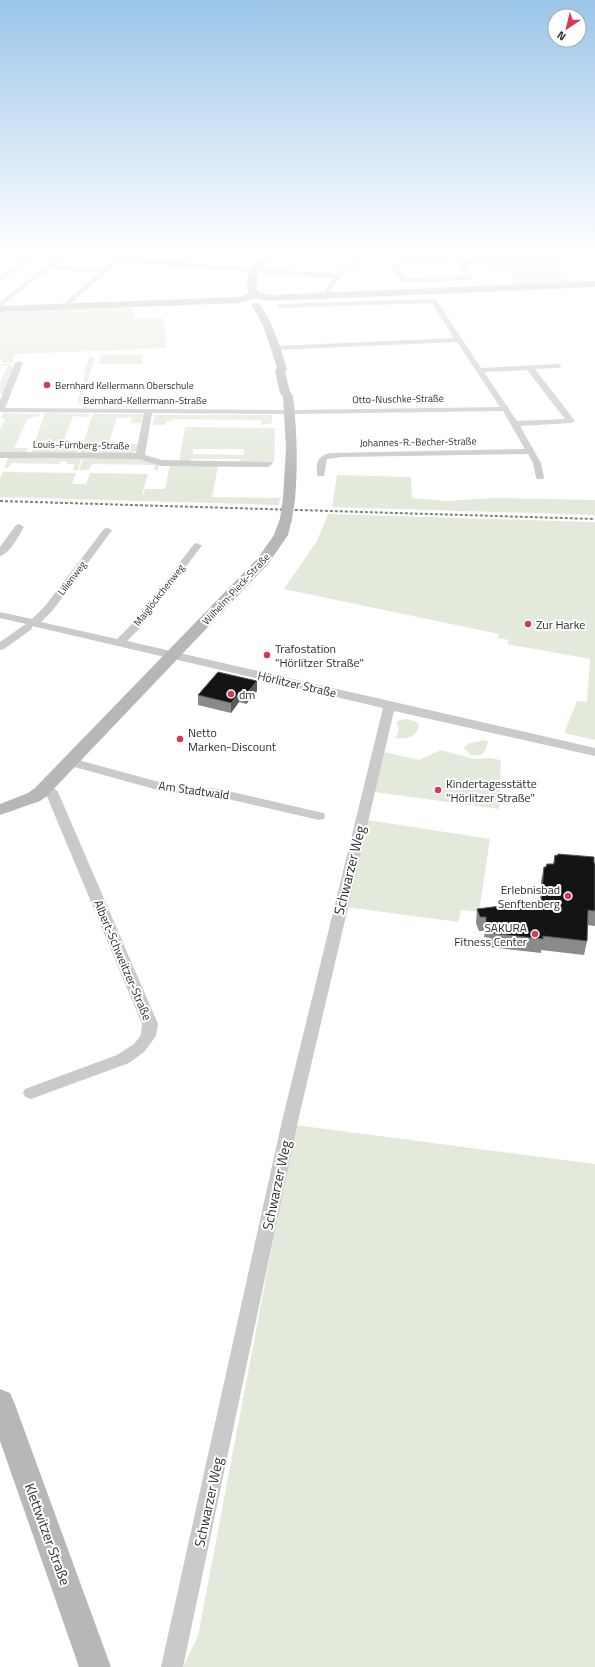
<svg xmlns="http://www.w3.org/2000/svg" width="595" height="1667" font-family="'Titillium Web',sans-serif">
<rect width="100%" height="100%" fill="#fff"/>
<path fill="#e4eadb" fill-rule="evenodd" d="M527,262L530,264H553L570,282L518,284L505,269L485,267L482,263Z
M132,307L135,319L163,318L167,348L15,354L13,363H2V360H0V312Z
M101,355H143L142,364H99Z
M89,357H95L81,403H77L86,373L84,372Z
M0,364H8L14,367L4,394H0V383L8,366H0Z
M4,413L40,414L39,416L28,418L14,448H28L26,453L0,452V430L5,419L0,417Z
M45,413L89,414L88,417L73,416L61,448L78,449L77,453H31Z
M93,414H143L141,423H130L132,417L117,418L107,448L122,449L124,444H138L137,451L131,453H80Z
M155,415H272V423L261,425V420L173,419V421H166L165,425H152Z
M185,427L275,428L274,463L240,462V459H190L189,462H179ZM193,449H244V455L193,454Z
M8,458L81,459L78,470H73L75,464H66L67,461H60L59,464L11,463L8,468H4Z
M141,458L159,465L158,470L154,471L155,465L92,464L89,470H79L83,459Z
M170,465L218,466L212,497L280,498L279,505L0,497V478L3,472L76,473L72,484H86L90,473L148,474L142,495H143L145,489H165Z
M337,475L411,477L412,498L446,501L494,498L595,500V515L332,507Z
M328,514L595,522V740L564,733L577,701L587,702L590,659L507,644L509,640L497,638L499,634L284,589L317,541Z
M408,719L416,722L419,725C417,737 407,740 395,738H394C400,733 399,729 396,722L400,720Z
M482,740L488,741L486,749L481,755H471L464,748C469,740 476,744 482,740Z
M441,750L474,759L489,758L501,760L499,809L374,792L384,752L419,760Z
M368,820L490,839L479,912L461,910L458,922L346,907Z
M295,1125L595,1164V1667H183L198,1636Z"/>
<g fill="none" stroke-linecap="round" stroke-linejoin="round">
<path fill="#cacaca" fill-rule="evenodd" d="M32,252H39L0,281V276Z
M63,252H69L53,266L103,269L123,253L126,255L123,259L177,262L188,252H194L184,263L337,274L341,270L352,265L361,252H367L356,267L345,272L331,290L330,296L328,297L325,295V290L334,278L119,262L71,303L69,307L64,306L66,301L99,273L49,269L0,307V302Z
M449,252H455L462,260L595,254V258L464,264L474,278L471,280L403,282L401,281L392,270L402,258L452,255ZM454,259L467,276L405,278L398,270L406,261Z
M434,299L437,301L481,368L558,364L562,366L558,368L535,369L575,421L571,423L520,426L541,463L544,477L543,479H537L536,477L533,463L528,454L342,457L327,459L324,476H318L317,474C316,462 318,455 331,453L525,449L503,411L295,414L152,413L145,455L162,460L271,462L272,464L268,467L161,466L139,459L0,458V452L136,453L144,413L0,412V400L15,363L19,361L23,363L5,408L295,410L500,407L457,342L276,350L272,348L276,346L454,338L432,303L280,308L277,306L280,304ZM527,370L565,419L517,421L484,372Z
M19,524L24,527C18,536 11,553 0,556V547L16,525Z
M107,528L110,529L112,531L110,533L53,610L41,622L117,639L132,624L194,544L197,543L202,546L200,548L140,628L127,641L595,748V756L394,711L298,1121L183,1667H161L282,1121L383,708L32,626V629L4,649L0,650V642L26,624L0,618V612L32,619L45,606L104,529Z
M71,758L170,785L219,789L319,812L324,813L325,816L324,819L319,820L219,797L169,793L67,765L65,762L67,759Z
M46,783L50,784L58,792L158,1024L156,1036L144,1052L129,1063L31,1099L25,1097L23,1093L25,1089L117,1055L134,1044L141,1035L142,1024L46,794L40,787L42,784Z"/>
<path fill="#b7b7b7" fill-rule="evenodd" d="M265,252H273C264,265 252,275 258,292L271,295L595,281V287L270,301L255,298L241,303L0,312V306L239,297L249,293C243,276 253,263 265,252Z
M256,302L259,303C273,323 280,346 287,369L285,372L290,392L293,396C297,430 298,464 295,499L293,502H285L283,499L286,448L283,397L280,393L275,371L277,368C270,346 265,324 251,305Z
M286,515L291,516L292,519L288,535L268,564L47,796L40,801L0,815V804L28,793L35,788L258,558L274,535L281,516Z
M0,1389L10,1393L14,1402L111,1667H79L0,1441Z"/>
<path stroke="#828282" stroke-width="2" stroke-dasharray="3 2" stroke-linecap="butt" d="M0,501L595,519"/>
<path stroke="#b7b7b7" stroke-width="12" d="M286,519L289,499"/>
</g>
<path fill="#8a8a8a" d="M257,691L246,704L239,702L231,713L198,705V695Z
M555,855L595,863V926L587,925V941L584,955L541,950V953L489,947L490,938L484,937L485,931H479L476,923L477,909L540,901L541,881L544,867H546L553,864Z"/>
<path fill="#5a5a5a" d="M257,681V691L246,704V694Z
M239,693V702L231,713V703Z"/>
<path fill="#141414" stroke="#5a5a5a" d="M218,672L257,681L246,694L239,693L231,703L198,695Z
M558,854L594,857V863H595V911L588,910L587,941L543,936V939L490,933L491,924L486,923V917H480L477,909L541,901L544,867H546L547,864H554L555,855L557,856Z"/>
<linearGradient id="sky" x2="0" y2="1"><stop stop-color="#9bc5e8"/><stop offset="0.52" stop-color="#fff"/><stop offset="1" stop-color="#fff" stop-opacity="0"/></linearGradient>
<rect width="595" height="485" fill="url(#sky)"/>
<g fill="#dc3751" stroke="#fff" stroke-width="1.5">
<circle cx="47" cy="385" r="4"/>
<circle cx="528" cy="624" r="4"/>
<circle cx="267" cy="655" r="4"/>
<circle cx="231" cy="694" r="4"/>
<circle cx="180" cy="739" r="4"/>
<circle cx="438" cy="790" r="4"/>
<circle cx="568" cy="896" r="4"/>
<circle cx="535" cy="934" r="4"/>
</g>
<g text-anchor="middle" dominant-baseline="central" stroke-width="4" stroke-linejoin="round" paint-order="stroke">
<g font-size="10" fill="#2d2d2d" stroke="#fff" text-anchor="start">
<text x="55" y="385">Bernhard Kellermann Oberschule</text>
</g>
<g font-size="10" fill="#2d2d2d" stroke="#fff">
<text transform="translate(398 399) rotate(-1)">Otto-Nuschke-Straße</text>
<text x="145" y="400">Bernhard-Kellermann-Straße</text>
<text transform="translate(418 442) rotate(-1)">Johannes-R.-Becher-Straße</text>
<text transform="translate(81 445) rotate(1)">Louis-Fürnberg-Straße</text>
<text transform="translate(72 578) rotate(-53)">Lilienweg</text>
<text transform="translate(236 589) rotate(-47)">Wilhelm-Pieck-Straße</text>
<text transform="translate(159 595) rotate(-52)">Maiglöckchenweg</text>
</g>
<g font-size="12" fill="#2d2d2d" stroke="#fff" text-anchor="start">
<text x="536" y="624">Zur Harke</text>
<text x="275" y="648">Trafostation<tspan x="275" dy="14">"Hörlitzer Straße"</tspan></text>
<text x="239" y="694">dm</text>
<text x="188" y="732">Netto<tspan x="188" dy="14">Marken-Discount</tspan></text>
<text x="446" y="783">Kindertagesstätte<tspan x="446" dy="14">"Hörlitzer Straße"</tspan></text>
<text x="560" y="889" text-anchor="end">Erlebnisbad<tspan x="560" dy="14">Senftenberg</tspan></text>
<text x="527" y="927" text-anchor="end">SAKURA<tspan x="527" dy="14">Fitness Center</tspan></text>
</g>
<g font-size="12" fill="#2d2d2d" stroke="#fff">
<text transform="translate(297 684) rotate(13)">Hörlitzer Straße</text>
<text transform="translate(194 790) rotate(8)">Am Stadtwald</text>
<text transform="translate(123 960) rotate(67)">Albert-Schweitzer-Straße</text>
</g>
<g font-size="14" fill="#2d2d2d" stroke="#fff">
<text transform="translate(349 870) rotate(-76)">Schwarzer Weg</text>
<text transform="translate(276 1185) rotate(-78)">Schwarzer Weg</text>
<text transform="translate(208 1502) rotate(-78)">Schwarzer Weg</text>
<text transform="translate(48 1534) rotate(70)">Klettwitzer Straße</text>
</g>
</g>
<g transform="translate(567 28) rotate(215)"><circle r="19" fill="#ffffff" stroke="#ababab"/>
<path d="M0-3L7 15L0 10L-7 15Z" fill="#dc3751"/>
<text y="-6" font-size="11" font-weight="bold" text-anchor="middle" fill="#2d2d2d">N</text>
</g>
</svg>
